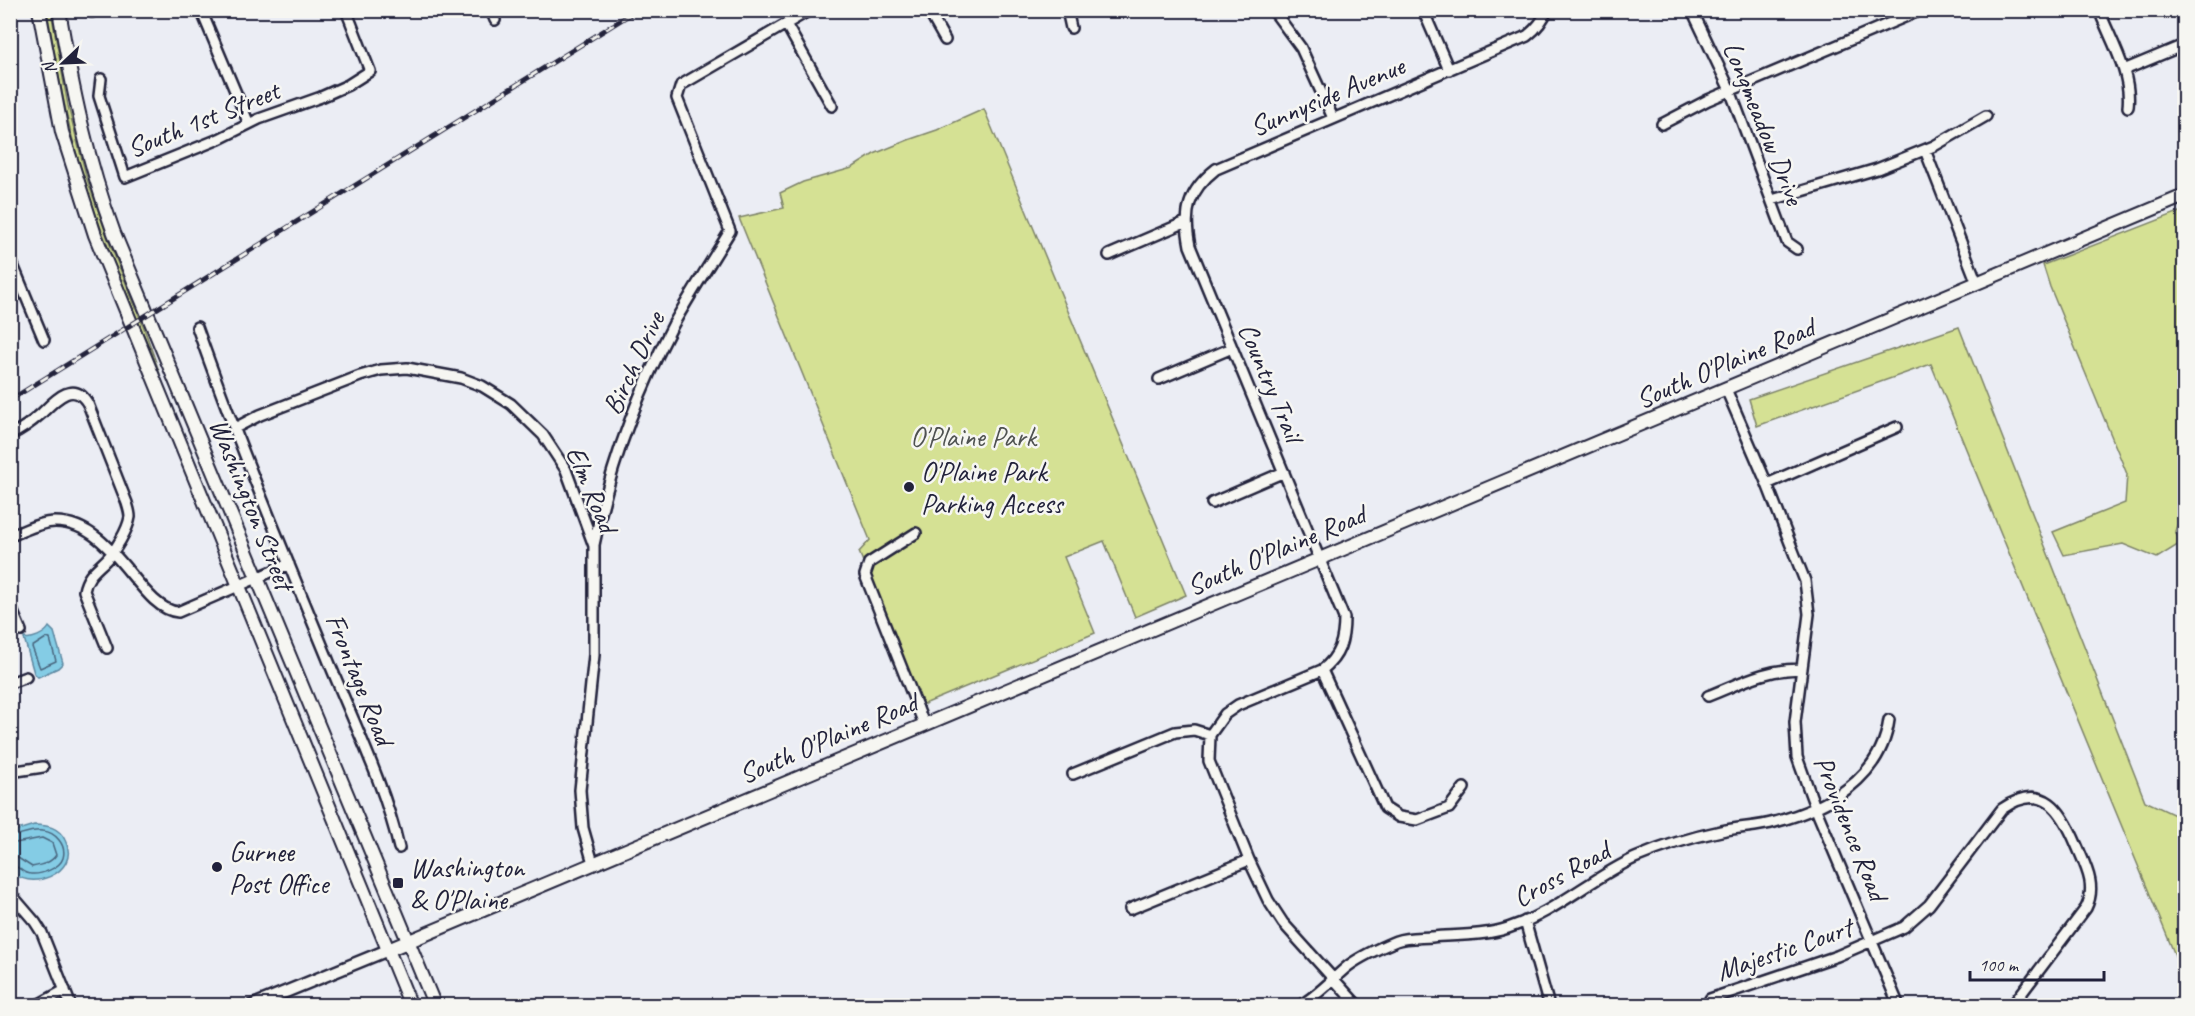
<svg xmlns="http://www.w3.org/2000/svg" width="2195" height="1016" font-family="Caveat,sans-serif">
<rect width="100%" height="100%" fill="#ebedf4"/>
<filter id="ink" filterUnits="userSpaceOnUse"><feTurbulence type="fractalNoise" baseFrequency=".0167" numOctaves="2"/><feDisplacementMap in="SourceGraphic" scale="12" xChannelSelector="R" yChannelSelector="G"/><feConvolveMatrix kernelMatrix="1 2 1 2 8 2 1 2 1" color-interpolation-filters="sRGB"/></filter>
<g filter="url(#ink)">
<path fill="#d5e194" stroke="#7c8268" stroke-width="1.5" d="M47,11H51L68,106L87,179L109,242L143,325L160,374C131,303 99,233 78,159C64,111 56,60 47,11Z
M984,109L1186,595L1135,617L1104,541L1064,557L1095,633L922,705L859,552L870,540L739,218L784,208L780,193L803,182L852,168L874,154L908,140L937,130Z
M2184,210V508L2175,531L2181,543L2157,558L2123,544L2064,555L2053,532L2125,503L2127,474L2050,287L2043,265Z
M1959,327L2145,801L2175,815L2184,842V977L1931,364L1757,426L1749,399Z"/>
<path fill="#84cce5" stroke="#5d88a1" stroke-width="1.5" d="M49,627L54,632L63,663L58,668L38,677L34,673L24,638C32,640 45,634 49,627Z
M34,825C47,825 59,827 65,840C83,874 24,894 12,869C7,860 10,842 11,832Z"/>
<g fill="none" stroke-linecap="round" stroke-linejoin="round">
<path stroke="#49667f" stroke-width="1.5" d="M46,638L50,639L56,661L40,668L32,647Z
M10,837C21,835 32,829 43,831C55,832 67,845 63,858C60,868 41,875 31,874C22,874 19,865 10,865
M10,844L42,838L52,843L56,855C51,863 41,865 32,867L18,858L10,857"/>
<g stroke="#22223b" stroke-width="14">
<path id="minor" d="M91,10L92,12
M201,10L249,124
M491,10L495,20
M928,10L945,40
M1067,10L1071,28
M1273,10L1301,48L1333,118
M1423,10L1449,70
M1692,10L1730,90L1787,242L1797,249
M2099,10C2111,41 2132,74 2128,107
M786,24L832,106
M2124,70L2184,45
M101,79L99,96L125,177L219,139L259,119L321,97L348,85L370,71L346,10
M1662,124L1708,100L1921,10
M1925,150L1977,283
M1772,200L1877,169L1934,146L1986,116
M1109,255L1186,222
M10,258L44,340
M197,327C236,438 282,548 327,657C351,717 385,785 399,848
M1159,379L1232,348
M1726,389L1767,484L1805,581L1809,614L1795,722L1797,757L1815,807L1899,1006
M235,428L260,415L360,376L381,370L407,368L461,378L482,386L511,404L543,435L566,470L594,546V655L580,790L583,828L593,863
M10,435C21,430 33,421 42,413C55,400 74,379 88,404L127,503C128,507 130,512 130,517C128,530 115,551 106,560C96,570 87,575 84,591L107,648
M1767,484L1897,427
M1212,503L1284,472
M916,533L869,563L865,575L924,724
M10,536C24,531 40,522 55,522C115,522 139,609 178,612L289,564
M594,545C609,469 637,394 673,325C691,293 711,262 730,231L677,98L681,85L810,10
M10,605L21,631
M1322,670L1385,808L1399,817L1417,820L1449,808L1464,788
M10,683L26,677
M1708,696C1741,683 1765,669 1802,669
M10,772L43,767
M1073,774L1175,732L1194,730L1210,735
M10,893L35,922L42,933L71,1006
M1130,909L1249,860
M1525,921L1549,1006
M1710,999L1837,956L1904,927L1929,905L2002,809C2044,780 2062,810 2077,846C2086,867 2097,886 2086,908L2012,1006
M36,1006L65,990
M1299,1006C1318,996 1332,979 1348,966C1363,955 1379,948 1396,941C1407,937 1420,938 1432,937C1457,935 1484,936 1508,928C1555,913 1591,878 1635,858C1663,846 1692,837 1721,831C1739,827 1758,827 1775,822C1827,808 1881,779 1889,720
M1358,1006L1283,923L1268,900L1249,860L1209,761L1210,735L1225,714L1238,705L1322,670C1340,656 1344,640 1344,618L1190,246C1183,212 1188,191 1216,169L1527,36C1536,29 1543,21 1547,10"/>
</g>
<g stroke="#22223b" stroke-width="15">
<path id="tertiary" d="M251,1006L388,950"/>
</g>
<g stroke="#22223b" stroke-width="16">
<path id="secondary" d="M39,10L62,132L95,235L411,1006
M59,10C72,87 87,160 114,233L435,1006
M388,950L2184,196"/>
</g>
<use href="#minor" stroke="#f6f6f2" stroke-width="9"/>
<use href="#tertiary" stroke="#f6f6f2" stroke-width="10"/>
<use href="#secondary" stroke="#f6f6f2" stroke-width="12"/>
<g stroke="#22223b" stroke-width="5">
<path id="rail" d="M10,400L637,10"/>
</g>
<use href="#rail" stroke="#f6f6f2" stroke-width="3" stroke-dasharray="9" stroke-linecap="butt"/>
</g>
</g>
<g fill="#22223b" stroke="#f6f6f2" stroke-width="2">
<circle cx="909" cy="487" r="6"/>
<circle cx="217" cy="867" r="6"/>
<rect x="392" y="877" width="12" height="12" rx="3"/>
</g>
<g text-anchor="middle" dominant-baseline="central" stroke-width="5" stroke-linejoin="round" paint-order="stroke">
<g font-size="28" fill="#22223b" stroke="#f6f6f2">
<text transform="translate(1327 96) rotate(-23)">Sunnyside Avenue</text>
<text transform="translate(203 119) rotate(-22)">South 1st Street</text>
<text transform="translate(1764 123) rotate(68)">Longmeadow Drive</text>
<text transform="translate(633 363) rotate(-65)">Birch Drive</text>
<text transform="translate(1725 363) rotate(-23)">South O'Plaine Road</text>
<text transform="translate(1271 382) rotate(67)">Country Trail</text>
<text transform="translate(592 489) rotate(67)">Elm Road</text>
<text transform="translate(252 504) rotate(68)">Washington Street</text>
<text transform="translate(1276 550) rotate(-23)">South O'Plaine Road</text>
<text transform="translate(360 679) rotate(68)">Frontage Road</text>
<text transform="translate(828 738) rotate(-23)">South O'Plaine Road</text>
<text transform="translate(1851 828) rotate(68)">Providence Road</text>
<text transform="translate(1561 874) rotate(-29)">Cross Road</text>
<text transform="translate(1784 949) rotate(-19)">Majestic Court</text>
</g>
<g font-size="28" fill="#4f5251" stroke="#f6f6f2">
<text x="973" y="436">O'Plaine Park</text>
</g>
<g font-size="28" fill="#22223b" stroke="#f6f6f2" text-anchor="start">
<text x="921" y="471">O'Plaine Park<tspan x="921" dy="32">Parking Access</tspan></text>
<text x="229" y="851">Gurnee<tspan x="229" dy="32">Post Office</tspan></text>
<text x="410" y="867">Washington<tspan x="410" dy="32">&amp; O'Plaine</tspan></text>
</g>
</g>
<rect width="2195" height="1016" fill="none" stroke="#f6f6f2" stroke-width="36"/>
<rect x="18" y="18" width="2159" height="980" fill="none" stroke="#22223b" stroke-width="2" filter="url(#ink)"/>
<g transform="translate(63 63) rotate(247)" stroke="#f6f6f2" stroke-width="4.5" paint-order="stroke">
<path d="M0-4.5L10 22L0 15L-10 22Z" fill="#22223b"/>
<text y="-9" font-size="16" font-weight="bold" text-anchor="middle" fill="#22223b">N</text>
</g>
<path d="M1970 971v9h134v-9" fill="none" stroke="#22223b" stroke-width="3"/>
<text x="1979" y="971" font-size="18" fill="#22223b" stroke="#f6f6f2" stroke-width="4.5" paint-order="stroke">100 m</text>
</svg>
